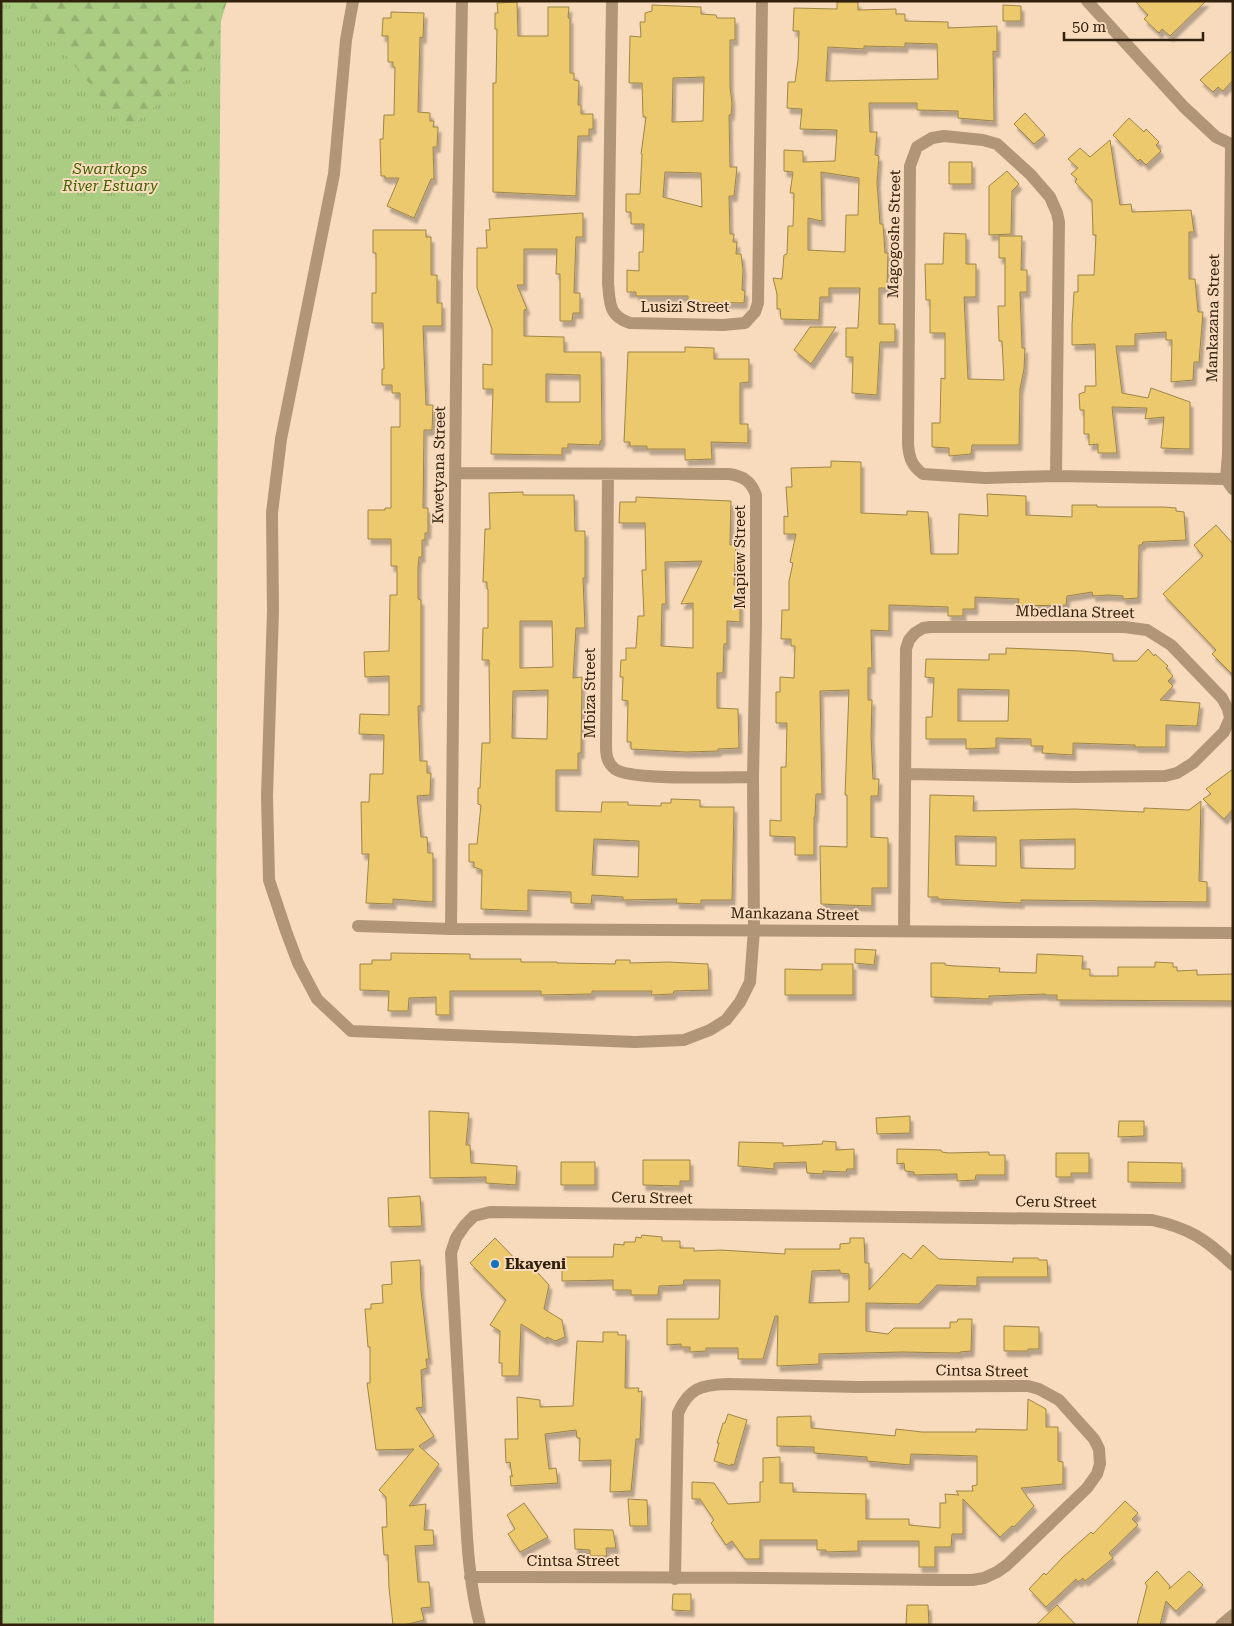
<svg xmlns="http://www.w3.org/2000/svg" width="1234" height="1626" font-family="'Roboto Serif',serif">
<defs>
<pattern id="grass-tufts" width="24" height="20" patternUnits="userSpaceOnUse" patternTransform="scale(1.25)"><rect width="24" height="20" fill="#abcd83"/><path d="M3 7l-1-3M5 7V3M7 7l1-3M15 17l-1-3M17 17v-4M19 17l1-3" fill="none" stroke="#94b070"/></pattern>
<pattern id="forest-firs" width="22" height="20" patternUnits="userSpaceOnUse" patternTransform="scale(1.25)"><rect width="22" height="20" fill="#abcd83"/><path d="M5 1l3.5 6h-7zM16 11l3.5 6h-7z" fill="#94b070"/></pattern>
<filter id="shadow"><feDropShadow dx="3" dy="5.5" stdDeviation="1" flood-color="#0004"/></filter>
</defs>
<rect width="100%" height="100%" fill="#f8dbbd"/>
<path fill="url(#grass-tufts)" d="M1,1H221L218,367L214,1625H1Z"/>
<path fill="url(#forest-firs)" d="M20,1H227L209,61L128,129Z"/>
<path fill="#ecc96c" stroke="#9d8549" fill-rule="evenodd" filter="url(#shadow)" d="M1135,1H1206L1170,36L1162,29L1159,33L1144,19L1148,15Z
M517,2L518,36H548V7H569L568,18H570V73H574V80L579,81L578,105H581V114H593V129H589V136H578L576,196L493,192V83H496L497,29H495V13H498L497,3Z
M837,2H858V10L896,9V14H905V21L948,22V28L997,26V52L993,51L994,121L958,118V111L917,110V103H869L870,132H877L875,155L879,156L877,182L880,224H883L885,253H888L887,288H879V324H895V342H880L877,395L852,393L853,357H846V328H858L860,288H829V297H820L819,320L781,319L780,309H777V294L773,278L782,279L784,255L787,254L788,226H793L794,193H790L793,172L784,171V150L803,151V162L835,161L837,130L800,129L802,109L787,108L788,82H795L798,60L799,31H793L794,8L837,9ZM905,43L937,44L938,79L826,81L828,47L864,49V46L905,47ZM821,172L859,178L858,215H846L845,252L808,250V218L822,221Z
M652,5L701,7V14L716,15L717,18H735V40H730V86L732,104L731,115H729L730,167H737L734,196H729L730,234H734L733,242H737L736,254H741L743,270L742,290L745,291L744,303L688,302V296H636V292H627V270L639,271V252H643L644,224H631V212H626V194H640L642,154H641L646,117H643L642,83H629L630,36L641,37L640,22H645V13L652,11ZM704,77L703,121L672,122L673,78ZM665,172L701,173L702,207L663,197Z
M1003,5L1021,6V21H1003Z
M391,12L424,13L423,38L420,37L418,112L430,113V121H434L433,127H438L437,147H433L434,179H431L414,218L387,206L399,178H385V176H381L380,139H383L384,115H394L395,67H393V62H388V36H382L383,18H391Z
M1233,50V80L1223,91L1218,87L1213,92L1200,80Z
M1025,113L1045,135L1034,144L1014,124Z
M1129,118L1144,132L1146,129L1159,142L1156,145L1161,151L1146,165L1140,159L1138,161L1113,135Z
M1110,140L1120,205L1131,204L1132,212L1191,210L1194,232H1189V279H1195L1198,312H1203L1199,362H1194L1193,380L1171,382L1172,340H1166V332L1135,334V346H1116L1122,393L1148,398L1151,388L1190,402V449L1161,448L1164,417L1145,419L1147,408L1112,407L1117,453H1098V444L1089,445V434H1084V410H1080L1079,394L1085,392V386H1096L1095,344L1072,345V325L1074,292H1078V275H1094L1096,235H1093L1092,200L1075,182L1077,179L1071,174L1078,168L1068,159L1080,148L1090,157Z
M949,162H972V184H949Z
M1007,171L1019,184L1012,191L1011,234L989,235V186Z
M583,213V237H576L574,293H580V313H573L572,321H560V274H556L557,249H524V285H517L527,309L524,310V336L564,337V352H601L602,441H600V445L568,444V448H562V455L491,454L493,389H483V364L492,365V329L477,288V248H487L486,230H490L489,219ZM546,374L580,375V402H546Z
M373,230H426V237H431V275H437V303H442V326H423L426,405H433L432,430H424L423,508H428V533H425V540H422V557H419L418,568V599L421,600V706H418L420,761H427V773H431L430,795L417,796L421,837H427L428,853H433V902L393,899V904L366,903L369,854H362L361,802H369L370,774H383L384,735L359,734L360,714L389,715V676L365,677L364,652L389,651L390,595H397V566H391V539H368V510H385V508H391V427H400V393H392V385H382V369H384L383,323H372V293H376V253H373Z
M944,233L966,234V264H976V297H964L968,379L1004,380L1002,341H999L998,306H1005V258H999V236H1022L1021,270H1027V292H1020L1022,348H1025L1024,369L1020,389L1019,445H972L971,454L949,456V448L932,447V423H940L941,378L945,379V333H930V300H926L925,264H943Z
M810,327H836L811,364L794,350Z
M685,347L714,348V359H749V382L740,383V424H748V443L711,442L712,459L685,460V449H647V446H630V442H624L628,352H685Z
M831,461L861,462V513L907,515V511L928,512L931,554H958L959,514L988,516L987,494L1026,496V515L1072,517V505H1097V507H1163L1176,508V511L1184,512L1186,540L1143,542L1142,545H1139L1138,598L1123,599V596L1108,595L1093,596L1092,592L1067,596L1066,605L1018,606L1019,599L975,597V609H963V616H948V607L889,605V631L871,630L872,668H868V700H872L871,736L873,779H879L878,796H871V837L888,838V888H872V906L821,904L820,846L847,847V795H845L849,690L820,691L822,794H816L815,817H814V855H795V837L770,836V820L781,821V767H786L787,723H776V692H780V677L794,678L795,646H791V639H781L782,610H789V581L793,563L790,562L796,534H784V516L788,517L786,487H792L791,468L831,467Z
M523,492V495H574L575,531H585V578H583L585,628H576L573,678L582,677L581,753H578V770H556V811L601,812L602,802H628V805L661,806V803H671V799L700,800V807H734L732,900H701V904L676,903L677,899L623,900V897L592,895L591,904L571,903V892L528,890V911L481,909L482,870L474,867V862H469V844H477L481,805L478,804V788H480L482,743H490L489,660H482L483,628H488V589H487V582H483L485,529H490L489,493ZM520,621H552L553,667L520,668ZM548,690L547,739L512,738L513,691ZM594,839L639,841L638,877L592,875Z
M636,497L731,501L730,545L736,544L734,585L740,588V622L727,621V644H724L723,673H717V708L738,709L739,748L718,749V751L686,752L631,749V742H627L628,701L622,700L623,677H620L621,660H626V648H636L638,616H644L642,570H646L645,523H619L620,502H636ZM702,561L681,604L693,603V648L661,646L662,604H666L665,562Z
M1216,525L1233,544V675L1212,654L1216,650L1163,594L1203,556L1194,545Z
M1006,648L1080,651L1113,654V661H1137L1148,649L1154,656L1155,654L1168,666L1166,668L1173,676L1168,681L1173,686L1160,700L1200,703L1197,726L1166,725V747H1135V745L1073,743V755L1042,753L1043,746H1031V739L996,738V748L966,749V739H926V717H932L934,678L925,677L926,659L989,660V654H1006ZM958,689L1009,690L1008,721H958Z
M1233,769V809L1224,819L1203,799L1211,794L1206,789Z
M930,795L974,796L973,811L1075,809L1144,812V808L1189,810L1201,801L1199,881L1207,882V902L1021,900V903L996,902L938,899V897H928ZM955,836L996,837V866L956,865ZM1075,839V868L1073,869L1021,868L1020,840Z
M855,949L876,950L874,965L855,963Z
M391,953L470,954V959H521V962H557V963L615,964L616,960H630V963L668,962L708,964L709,990L674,991L673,994L651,995L652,991H592V994L541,995V991H450V1015H436V997L409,998L408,1011H388L389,991L360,990V964H372V960H391Z
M1037,954L1083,956L1082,969H1090V976H1118V967H1155V962L1173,963V967H1177V971L1197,970V975L1233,974V1001L1057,1000V995H1045V994L989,996V999L931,997V963H945V965L955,966L1000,968L999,972L1036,973Z
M822,964H853V995H785V969L822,970Z
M429,1111L469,1113L466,1145H470L471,1163L517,1166L516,1185L486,1183V1177L430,1178Z
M910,1116V1133L877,1134L876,1118Z
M1119,1121H1144V1136L1118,1137Z
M823,1141L836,1142V1150L854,1149V1169H847L846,1172L823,1171V1174L807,1173L806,1162L774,1163V1169L738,1166L739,1142L783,1143V1146L822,1144Z
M897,1149L941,1150L942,1152L949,1153L989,1152V1155H1005V1175H976L975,1180L957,1181V1174L914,1175V1172L905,1171L904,1163L897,1164Z
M1056,1153H1089V1173H1071V1177H1056Z
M643,1160H690V1181H680V1186L643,1185Z
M561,1162H595V1185H561Z
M1128,1162L1182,1163V1183L1128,1182Z
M420,1196L422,1226L389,1227L388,1198Z
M642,1235L662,1237V1241H680V1248H694V1251L721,1250L785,1254V1249H840V1244L850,1243V1238H864L865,1263H869V1290L903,1253L911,1259L923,1245L939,1259L1013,1262V1258H1038L1039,1260H1047L1048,1277H977V1286L937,1285L919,1304L866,1303V1331L888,1334L894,1328H950V1322H957L958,1319H972L971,1351L960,1352V1353L902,1352L819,1354V1364L777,1366L778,1316H775L763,1359H738V1348H706V1351L690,1352V1347H681V1344L667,1345V1319H719L720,1280H684L683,1285L659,1286L658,1295H631V1290H613V1280L562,1281V1257H613L614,1244L624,1245V1242H635L636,1237L641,1238ZM840,1270V1273L849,1274V1302L809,1303L812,1271Z
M495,1238L523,1267L528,1262L549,1285L544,1309L562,1320L565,1337L555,1341L547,1337L545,1339L521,1324L519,1376H502V1363H499L500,1331L490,1325L506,1300L470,1263Z
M420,1260L421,1291L429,1359H426L427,1368L421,1370L423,1407L416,1408L434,1436L419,1446L439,1464L409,1506L426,1504L424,1530H433L434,1545L415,1546L418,1582H429L431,1607L421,1608L424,1620L404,1625H393L389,1588L388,1555H384L382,1527H387L386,1497L379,1490L414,1449L376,1450L367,1383H370V1347H368L365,1309H371V1304L383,1303L382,1285L392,1284L391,1262Z
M1004,1326L1039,1327V1349H1028V1351H1004Z
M603,1332H618V1335H626L625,1388H639L638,1392L642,1391L640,1439H636L631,1491L610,1492L611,1460L579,1461L580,1438H577L576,1430L545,1434L549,1469L556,1468L558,1483L511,1486L510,1476H513H512L510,1462L506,1463L505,1439H518L517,1397L540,1400V1407L573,1406L577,1341L603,1342Z
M1028,1399L1046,1409V1427H1058V1461L1063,1462V1484L1021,1488L1034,1506L1014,1527L1012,1526L1000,1537L963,1499V1534H952L951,1547H935V1567H919V1541H858V1551L826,1552V1550H817V1540H760V1559H745L732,1541L726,1545L711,1523L714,1520L700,1499H692V1482L714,1483L728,1504L760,1502V1482H763V1458L780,1457V1483H793V1492L866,1494V1519H909V1525L940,1528V1503H946L945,1494L959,1495L956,1491H973L972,1486L977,1485V1456L911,1454L910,1465L867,1461V1457L814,1453V1447L777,1446V1417L811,1416V1428L895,1436L896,1429L922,1432H976V1429L1027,1430Z
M728,1414L747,1420L734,1465L731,1464V1466L714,1461L719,1443H717L723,1423H725Z
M628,1499L647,1500L648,1526H630Z
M1125,1501L1138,1513L1132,1519L1138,1525L1109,1553L1113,1558L1085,1581L1083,1578L1078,1582L1076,1579L1046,1607L1029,1589L1044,1573L1046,1575L1063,1557L1091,1532L1093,1534Z
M524,1503L548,1537L520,1552L508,1534L515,1529L507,1515Z
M574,1529L613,1530L616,1548H606L607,1556H590V1550L575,1549Z
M1157,1571L1170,1586L1169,1589L1189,1571L1203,1585L1176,1611L1166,1601L1160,1625H1137L1147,1586L1145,1583Z
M673,1594H691V1611L672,1610Z
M907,1605H928L929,1625H906Z
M1057,1605L1076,1625H1036Z"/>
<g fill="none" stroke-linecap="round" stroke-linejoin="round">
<path stroke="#b19577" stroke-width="12" d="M353,1L346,40L334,174L281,439L272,513L273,611L267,796L269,880L286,931L298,963L317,999L351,1031L635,1042L684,1040L710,1030L726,1020L740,1002L750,982L754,930L753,777L756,623V495C751,481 743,476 729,474L456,473
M612,1L608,283C610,302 608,316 630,323L723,325L745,323L755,312L758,303L762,1
M1087,1L1184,107L1216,137L1233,145
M1231,145L1228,454L1226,479L1233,489
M608,474L606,746C606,755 607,763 615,769C630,781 730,777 753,777
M1056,476L1059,222L1057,213L1050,197L1030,174L997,144L983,140L944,136L932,138L917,147L910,166L908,444C909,458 912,466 923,474L985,478L1056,476L1226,479
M358,926L451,929L1233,933
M451,929L457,274L462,1
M904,931L906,649L909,640L915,633L923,628L930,627H1124L1147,630L1171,645L1222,698L1228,709L1230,718L1224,732L1193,763L1177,773L1165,776L1074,777L906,774
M470,1577C624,1577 779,1577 934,1580H972L984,1578L997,1572L1007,1565L1087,1488L1097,1474L1100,1464L1099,1449L1094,1439L1059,1400L1039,1389L1028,1386L858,1387L727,1384C701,1385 689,1388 678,1413L675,1579
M480,1625C472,1596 469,1567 467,1537L451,1253L456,1238L465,1225L474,1216L490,1212L1152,1220C1189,1228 1206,1239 1233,1265
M1221,1625L1233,1615"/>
</g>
<circle fill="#1075c0" stroke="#f8dbbd" stroke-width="2" cx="495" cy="1264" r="5"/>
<g text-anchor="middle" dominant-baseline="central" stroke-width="4" stroke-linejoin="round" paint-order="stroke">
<g font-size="15" font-style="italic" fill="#406000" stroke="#f8dbbd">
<text x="110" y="169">Swartkops<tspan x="110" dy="17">River Estuary</tspan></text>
</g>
<g font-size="15" fill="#31200c" stroke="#f8dbbd">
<text transform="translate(894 234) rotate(-89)">Magogoshe Street</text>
<text x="685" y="307">Lusizi Street</text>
<text transform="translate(1213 318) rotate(-89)">Mankazana Street</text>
<text transform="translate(439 465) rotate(-89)">Kwetyana Street</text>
<text transform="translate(740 557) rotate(-90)">Mapiew Street</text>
<text transform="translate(1075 612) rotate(1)">Mbedlana Street</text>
<text transform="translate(590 693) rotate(-90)">Mbiza Street</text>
<text transform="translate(795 914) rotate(1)">Mankazana Street</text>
<text transform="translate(652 1198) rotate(1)">Ceru Street</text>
<text transform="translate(1056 1202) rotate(1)">Ceru Street</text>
<text transform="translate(982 1371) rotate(1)">Cintsa Street</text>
<text x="573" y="1561">Cintsa Street</text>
</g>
<g font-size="15" font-weight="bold" fill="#31200c" stroke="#f8dbbd" text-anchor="start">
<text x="505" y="1264">Ekayeni</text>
</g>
</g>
<rect width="1234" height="1626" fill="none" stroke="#31200c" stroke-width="5"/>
<path d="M1064 32v8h139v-8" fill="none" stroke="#31200c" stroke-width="2.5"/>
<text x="1072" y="32" font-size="15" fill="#31200c" stroke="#f8dbbd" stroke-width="4" paint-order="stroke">50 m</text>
</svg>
